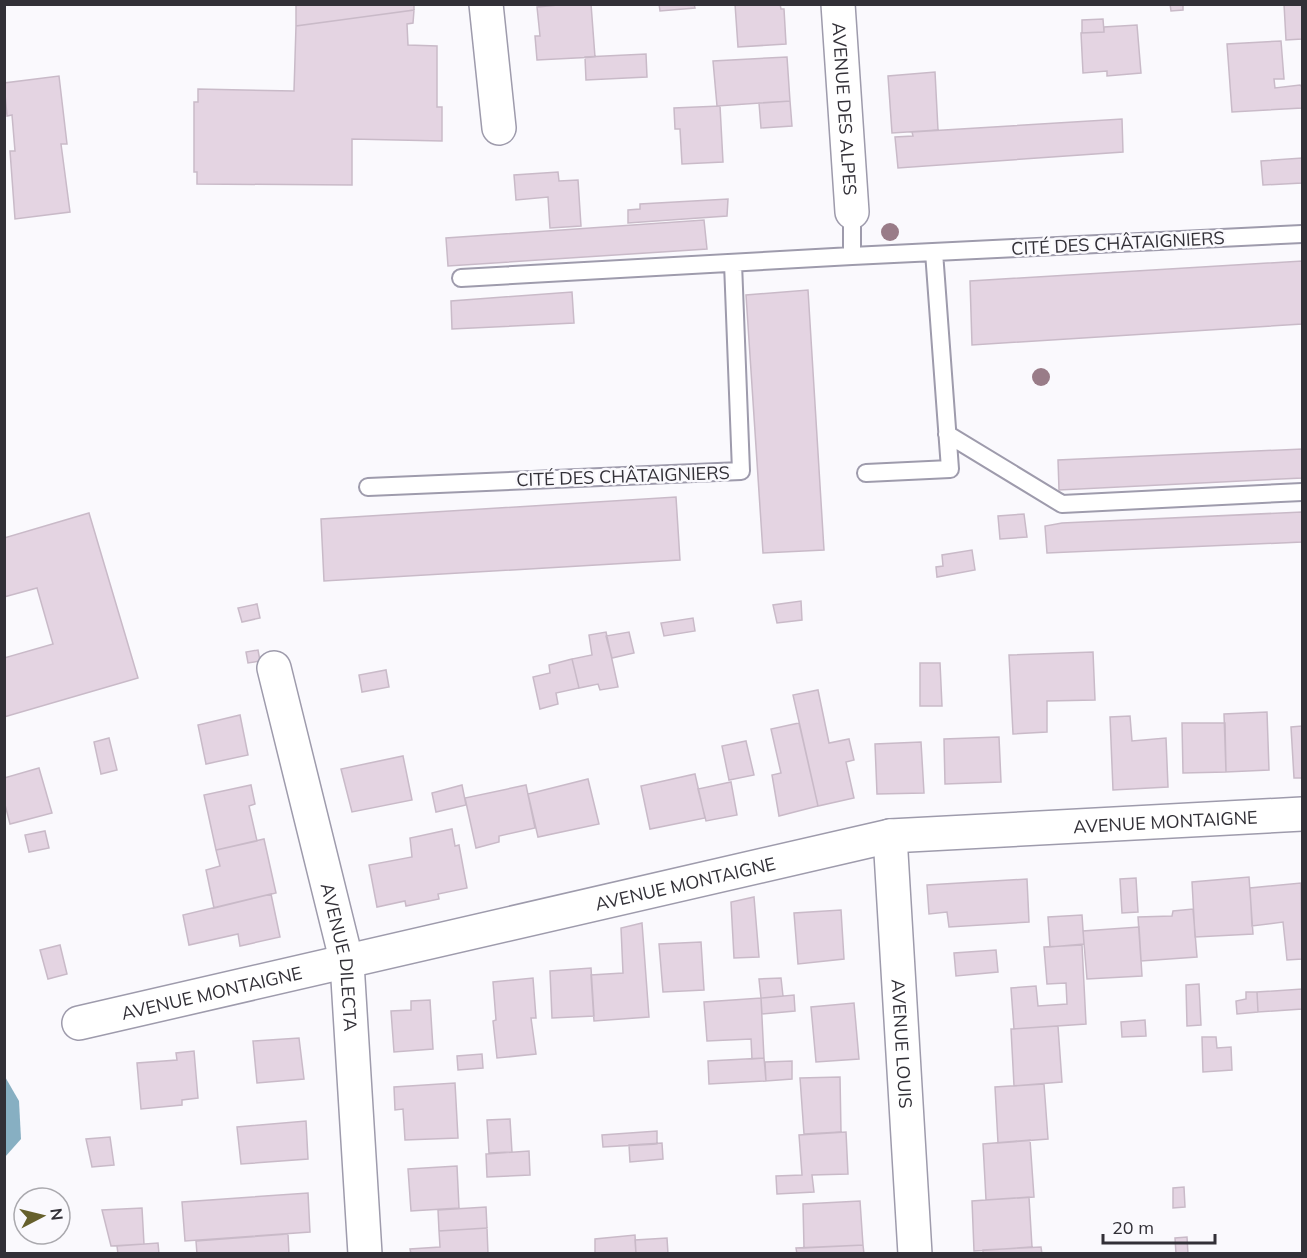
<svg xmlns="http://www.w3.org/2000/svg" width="1307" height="1258" font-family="Mulish,sans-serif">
<rect width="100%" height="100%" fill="#faf9fd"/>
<path fill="#87afc2" d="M4,1075L19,1101L21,1139L5,1157Z"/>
<path fill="#e4d4e2" stroke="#c9bac8" stroke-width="1.5" d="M296,4H414V10L296,26Z
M569,4H591L595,57L537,60L535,36H540L537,7Z
M659,4H694L695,8L660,11Z
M735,4H780L781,9H784L786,44L738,47Z
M1170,4H1183V10L1171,11Z
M1284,4H1302V39L1286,40Z
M414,10L413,23L407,24L408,45L437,46V107H442V141L352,139V185L197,184V172H194V102H198V89L294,91L296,26Z
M1103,19L1104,32L1082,33V20Z
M1137,25L1141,73L1107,76V71L1083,73L1081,33L1104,32V27Z
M1281,41L1284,79H1274L1275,88L1300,85L1302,87V108L1232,112L1227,44Z
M646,54L647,77L586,80L585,57Z
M787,57L790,101L717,106L713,61Z
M935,72L938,130L892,133L888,76Z
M59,76L67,144H61L70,212L15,219L10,151H15L12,115L7,116L4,83Z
M790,101L792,126L761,128L759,103Z
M720,106L723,162L682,164L680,129H675L674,108Z
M1122,119L1123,152L898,168L895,137L913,136L912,132Z
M1302,158V183L1263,185L1261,161Z
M558,172L559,181L578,180L581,226L550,228L548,197L516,200L514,175Z
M728,199L727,216L628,223V210L640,209V204Z
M704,220L707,249L448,266L446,238Z
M1302,261V324L972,345L970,281Z
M808,290L824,550L763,553L746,295Z
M572,292L574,323L452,329L451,301Z
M1302,449V478L1059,490L1058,460Z
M676,497L680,560L324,581L321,519Z
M1302,512V542L1047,553L1045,526L1062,523Z
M89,513L138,678L4,717V658L53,644L37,588L4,597V538Z
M1024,514L1027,537L1000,539L998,516Z
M972,550L975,570L937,577L936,567L943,566L942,555Z
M801,601L802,620L777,623L773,605Z
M257,604L260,618L242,622L238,608Z
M693,618L695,631L664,636L661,623Z
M606,632L618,687L600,690L598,684L579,688L572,659L592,655L589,635Z
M629,632L634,653L612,658L606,636Z
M258,650L260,661L248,663L246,652Z
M1093,652L1095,700L1047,701V732L1013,734L1009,655Z
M572,659L579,688L556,693L558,704L540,709L533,677L550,673L549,665Z
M920,663H940L942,706H920Z
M386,670L389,687L362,692L359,675Z
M818,690L829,743L849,739L854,760L846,762L854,798L818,806L793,695Z
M1267,712L1269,770L1226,772L1224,714Z
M240,715L248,755L206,764L198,725Z
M1130,716L1132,741L1166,738L1168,787L1113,790L1110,717Z
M799,723L818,806L779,816L772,775L781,773L771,729Z
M1182,723H1225L1226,772L1183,773Z
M1302,726V778H1294L1291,727Z
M999,737L1001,782L945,784L944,739Z
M109,738L117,770L101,774L94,742Z
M746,741L754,775L729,780L722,746Z
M921,742L924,793L877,794L875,744Z
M403,756L412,800L352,812L341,769Z
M39,768L52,813L10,824L4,801V778Z
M695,774L705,818L650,829L641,786Z
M588,779L599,824L538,837L528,794Z
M731,782L737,815L706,821L698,789Z
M251,785L255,804L249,806L257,841L216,850L204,795Z
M462,785L466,805L436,812L432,793Z
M526,785L535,828L499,836V842L476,848L465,798Z
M452,829L455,846L459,845L467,888L438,894L439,899L406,906L405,901L377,907L369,865L412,857L410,838Z
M45,831L49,848L29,852L25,835Z
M264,839L276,893L214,908L206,870L220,866L216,850Z
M1249,877L1253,934L1195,937L1192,882Z
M1136,878L1138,912L1122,913L1120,879Z
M1027,879L1029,922L949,927L947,912L929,914L927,885Z
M1301,883L1302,959L1287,960L1283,922L1252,926L1250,888Z
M271,894L280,937L240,946L238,934L189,945L183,915Z
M754,897L759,957L734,958L731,902Z
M1193,909L1197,957L1141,961L1138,917L1172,916L1173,911Z
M841,910L844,959L798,964L794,913Z
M1082,915L1084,944L1050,947L1048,917Z
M642,923L649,1017L594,1021L591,975L623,973L621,928Z
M1139,927L1142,976L1087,979L1083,931Z
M701,942L704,990L663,992L659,944Z
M60,945L67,974L48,979L40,950Z
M1082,945L1086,1024L1014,1029L1011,988L1036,986L1038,1006L1067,1004L1066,983L1047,984L1044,947Z
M996,950L998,972L956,976L954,953Z
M591,968L594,1016L552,1018L550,971Z
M533,978L536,1018H531L536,1054L497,1058L493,1021L496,1020L493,982Z
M781,978L783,996L761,998L759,979Z
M1199,984L1201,1025L1187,1026L1186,985Z
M1302,989V1009L1258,1012L1257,992Z
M1246,992H1257L1258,1012L1237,1014L1236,1001L1246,999Z
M794,995L795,1011L762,1014L761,998Z
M761,998L764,1058L752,1059L751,1039L707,1041L704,1002Z
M430,1000L433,1049L394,1052L391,1011L411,1010V1001Z
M854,1003L859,1059L816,1062L811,1007Z
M1145,1020L1146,1036L1122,1037L1121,1022Z
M1058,1026L1062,1082L1014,1086L1011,1029Z
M1202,1037H1216L1217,1048L1231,1047L1232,1070L1203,1072Z
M299,1038L304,1079L257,1083L253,1041Z
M194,1051L198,1098L182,1100V1105L141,1109L137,1063L177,1060L176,1053Z
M482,1054L483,1068L458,1070L457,1056Z
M764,1058L766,1081L709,1084L708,1061Z
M792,1061V1079L766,1081L765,1062Z
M840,1077L841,1132L804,1134L800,1078Z
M455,1083L458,1138L405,1140L403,1109L395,1110L394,1087Z
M1044,1084L1048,1139L998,1143L995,1087Z
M510,1119L512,1152L489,1153L487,1120Z
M306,1121L308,1159L241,1164L237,1127Z
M657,1131V1144L603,1147L602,1135Z
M846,1132L848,1174L812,1175L814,1192L777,1194L776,1176L802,1175L799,1135Z
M110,1137L114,1165L92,1167L86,1139Z
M1030,1140L1034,1197L986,1200L983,1144Z
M662,1143L663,1159L630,1162L629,1145Z
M529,1151L530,1175L487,1177L486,1154Z
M457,1166L459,1208L411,1211L408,1169Z
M1184,1187L1185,1207L1173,1208V1188Z
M308,1193L310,1232L185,1241L182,1202Z
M1029,1197L1032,1247L974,1251L972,1201Z
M860,1201L863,1245L804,1248L803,1204Z
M486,1207L487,1228L439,1231L438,1210Z
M142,1208L144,1244L111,1246L102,1210Z
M487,1228L488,1254H411L410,1249L440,1247L439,1231Z
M288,1234L289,1254H197L196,1241Z
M635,1235L636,1254H595V1239Z
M1187,1237L1188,1254H1176L1175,1238Z
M667,1238L668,1254H636L635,1240Z
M158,1243L159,1254H118L117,1246Z
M863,1245L864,1254H797L796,1248Z
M1041,1247L1042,1254H983V1250Z"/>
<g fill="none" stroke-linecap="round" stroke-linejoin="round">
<g stroke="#9e9bac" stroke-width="20">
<path id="lane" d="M852,212V256L1302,234
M461,278L852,256
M947,434L1062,504L1302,492
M866,473L950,469L934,252
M368,487L741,471L733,263"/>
</g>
<g stroke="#9e9bac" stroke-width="36">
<g id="street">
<path d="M486,4L499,128"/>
<path id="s1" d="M838,4L852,212"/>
<path id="s2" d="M274,668L347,963L365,1254"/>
<path id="s3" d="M890,836L915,1254"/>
<path id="s4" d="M79,1023L890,836L1302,814"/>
</g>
</g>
<use href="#lane" stroke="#fff" stroke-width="16"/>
<use href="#street" stroke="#fff" stroke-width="33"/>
</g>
<g fill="#997c88">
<circle cx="890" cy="232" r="9"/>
<circle cx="1041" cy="377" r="9"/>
</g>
<g text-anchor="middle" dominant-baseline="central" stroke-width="5" stroke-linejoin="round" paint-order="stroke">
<g font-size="18" fill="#323037" stroke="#faf9fd">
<text stroke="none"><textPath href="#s1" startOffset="105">AVENUE DES ALPES</textPath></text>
<text transform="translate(1118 243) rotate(-3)">CITÉ DES CHÂTAIGNIERS</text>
<text transform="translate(623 476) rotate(-2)">CITÉ DES CHÂTAIGNIERS</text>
<text stroke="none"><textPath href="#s4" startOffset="1108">AVENUE MONTAIGNE</textPath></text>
<text stroke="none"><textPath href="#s4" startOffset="622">AVENUE MONTAIGNE</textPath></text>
<text stroke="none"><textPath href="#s2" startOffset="297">AVENUE DILECTA</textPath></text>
<text stroke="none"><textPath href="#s4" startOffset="136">AVENUE MONTAIGNE</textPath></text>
<text stroke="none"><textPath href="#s3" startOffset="208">AVENUE LOUIS</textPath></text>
</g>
</g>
<rect width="1307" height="1258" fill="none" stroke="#323037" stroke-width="12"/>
<g transform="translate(42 1216) rotate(83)"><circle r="28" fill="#faf9fd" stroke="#aaa9ae" stroke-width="1.5"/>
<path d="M0-4.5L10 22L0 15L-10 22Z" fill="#66602c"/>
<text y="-9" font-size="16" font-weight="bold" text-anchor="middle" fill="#323037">N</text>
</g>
<path d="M1103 1234v9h112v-9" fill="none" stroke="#323037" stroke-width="3"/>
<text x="1112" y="1234" font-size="18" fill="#323037" stroke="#faf9fd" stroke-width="4.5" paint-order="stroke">20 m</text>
</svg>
